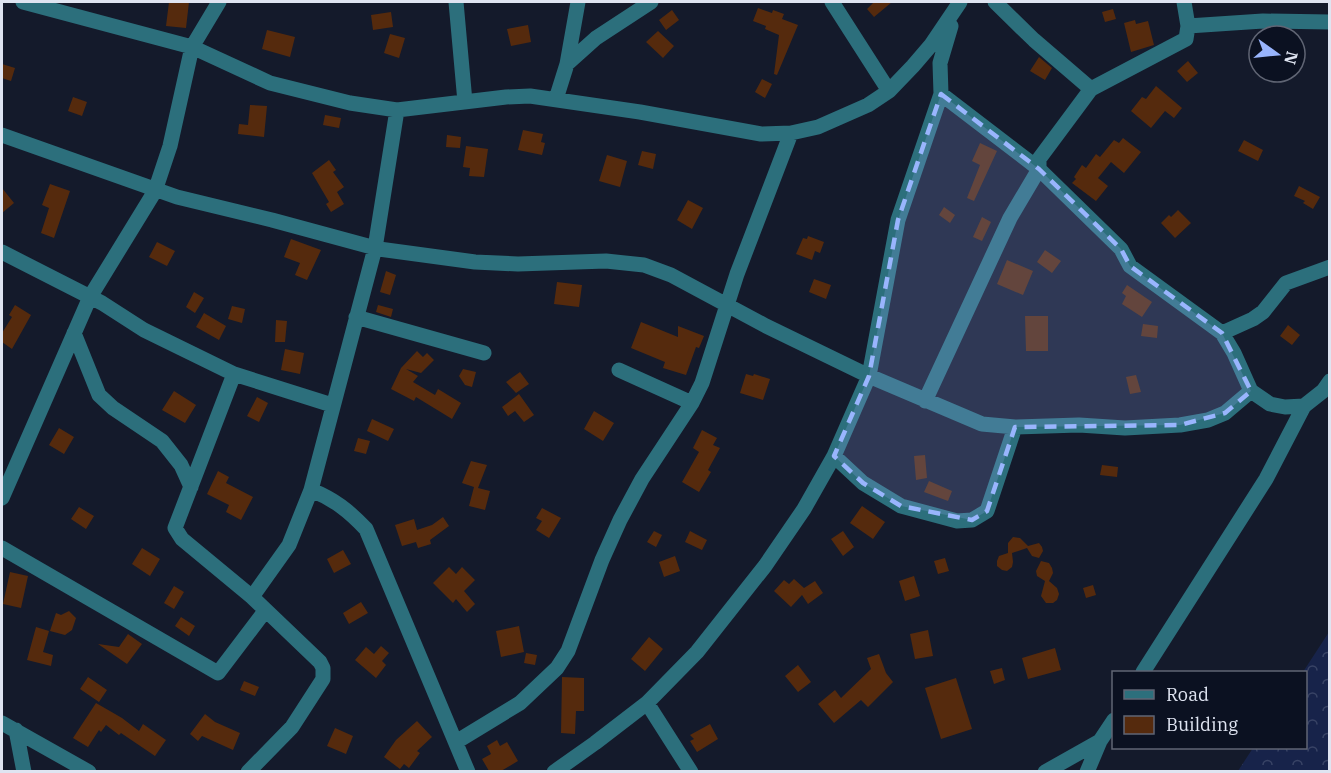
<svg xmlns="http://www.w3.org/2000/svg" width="1331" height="773" font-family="'IBM Plex Serif',serif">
<defs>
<pattern id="forest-crowns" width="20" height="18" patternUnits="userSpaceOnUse" patternTransform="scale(1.5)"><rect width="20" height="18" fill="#17234a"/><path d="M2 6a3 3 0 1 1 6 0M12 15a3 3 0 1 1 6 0" fill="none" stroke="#384365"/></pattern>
</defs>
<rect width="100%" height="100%" fill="#141a2b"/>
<path fill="url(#forest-crowns)" d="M1329,632V771H1238L1253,748H1306V672H1303Z"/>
<path fill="#552a0d" d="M169,2H189L186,28L166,26Z
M874,2H892L874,17L867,9Z
M758,8L772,13L773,10L784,14L782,19L798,25L777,75L774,74L779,35L765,29L766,26L753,21Z
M1113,9L1116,19L1105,22L1102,12Z
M672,10L679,20L666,30L659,20Z
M391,12L393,27L373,30L371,15Z
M1135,20L1136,24L1148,21L1154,45L1131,52L1124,23Z
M528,25L531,42L511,46L507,29Z
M267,30L295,37L290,57L262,49Z
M658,31L674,46L663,58L646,42Z
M390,34L405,38L399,58L384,53Z
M1039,57L1052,68L1045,80L1030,71Z
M1188,61L1198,73L1187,82L1177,71Z
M2,64L15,68L11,81L2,78Z
M762,79L772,84L765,98L755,92Z
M1156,86L1182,108L1174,118L1165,111L1151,128L1131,111L1142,97L1146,99Z
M73,97L87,102L82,116L68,111Z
M250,105L267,106L264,137L238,134L239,124L248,125Z
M325,115L341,118L339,128L323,125Z
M523,130L543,134L541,142L545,143L542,155L518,150Z
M447,135L461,137L460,148L446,147Z
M1123,138L1141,152L1124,173L1111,162L1098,178L1108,186L1096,201L1072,183L1076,179L1074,177L1082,165L1086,168L1096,154L1100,157L1114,140L1119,143Z
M1244,140L1263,150L1258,161L1238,151Z
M980,143L997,151L974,201L967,198L980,165L972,161Z
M466,146L488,149L484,177L469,176L470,168L463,167Z
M642,151L656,154L653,169L638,165Z
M607,155L627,161L620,187L599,181Z
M329,160L336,170L333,172L344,187L337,192L344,204L331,212L326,204L329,202L312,173Z
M50,184L70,191L54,238L41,233L49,208L42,205Z
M1299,186L1320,197L1313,209L1303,203L1305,201L1294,196Z
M2,188L14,203L2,213Z
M688,200L703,208L692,229L677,220Z
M944,207L955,215L950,223L939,215Z
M1178,210L1191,223L1175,238L1161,223L1169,215L1171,217Z
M982,217L991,222L982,241L973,237Z
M808,236L824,242L820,253L815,251L812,260L796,254L803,238L807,239Z
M291,239L321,250L307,280L295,275L300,263L284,257Z
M157,242L175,251L167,266L149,257Z
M1045,250L1061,261L1052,273L1037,262Z
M1007,260L1033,271L1023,295L997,284Z
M386,271L396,275L390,295L380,292Z
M814,279L831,285L826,299L809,292Z
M557,282L582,285L579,307L554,304Z
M1127,285L1152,302L1142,317L1122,304L1126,296L1122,293Z
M194,292L204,298L195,313L186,307Z
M15,305L31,315L12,349L2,342V333L12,317L9,315Z
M378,305L393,309L391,317L376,312Z
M232,306L245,309L242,323L228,319Z
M204,313L226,326L219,340L196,327Z
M1025,316H1048V351H1026Z
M276,320L287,321L285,342H275Z
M641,322L678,337V326L704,336L699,348L696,347L686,375L663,368L665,362L631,348Z
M1143,324L1158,326L1157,338L1141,336Z
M1288,325L1300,335L1292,345L1280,336Z
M285,349L304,353L300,374L281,370Z
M417,351L423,357L427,353L434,360L421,373L406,369L418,376L413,382L435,395L438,389L461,403L452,419L416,397L414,401L391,389L401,368Z
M463,369L476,372L472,387L465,385L459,376Z
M520,372L529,384L516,393L506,382Z
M746,374L753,376L754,374L770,379L763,400L740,393Z
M1136,375L1141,392L1130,394L1126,377Z
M174,391L196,405L185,423L162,410Z
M519,394L534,415L524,422L515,411L508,416L502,407Z
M257,397L268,403L259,422L247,416Z
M594,411L614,423L603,441L584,429Z
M372,419L394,429L388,441L367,431Z
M59,428L74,437L64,454L49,445Z
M702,430L717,438L713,445L720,448L708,470L711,472L699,492L682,482L699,452L693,448Z
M358,438L370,441L366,454L354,451Z
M925,455L927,478L916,480L914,456Z
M471,461L487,465L478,488L490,491L485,510L469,506L474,487L462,483Z
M1102,465L1118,467L1117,477L1100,475Z
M218,471L229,477L226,483L253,497L241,520L226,512L229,505L207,494Z
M929,481L952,491L948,501L924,492Z
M862,506L885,522L873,539L850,523Z
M79,507L94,516L86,529L71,519Z
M542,508L561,518L549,538L536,530L542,521L536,518Z
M443,517L449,526L430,540L431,544L418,548L416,542L402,546L395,525L414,519L417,530L432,525Z
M654,531L662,535L656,547L647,542Z
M690,531L707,540L702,550L685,542Z
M843,531L854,547L843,556L831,539Z
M1013,537L1020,538L1028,546L1039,543L1042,547L1043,551L1039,558L1032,556L1027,548L1012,553L1013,562L1012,567L1007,571L1002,570L997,566V561L999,556L1008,553V543Z
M142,548L160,559L150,576L132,564Z
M343,550L351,564L334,573L327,559Z
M675,556L680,571L664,577L659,562Z
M945,558L949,571L938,574L934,561Z
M1041,561L1049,563L1052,568L1053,573L1049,581L1057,588L1059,594L1057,600L1053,603H1046L1041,596L1045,581L1037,576L1036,571Z
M449,567L456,574L462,567L475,580L464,591L475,604L467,612L456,599L453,603L433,583Z
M10,572L28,576L21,608L3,604Z
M914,576L920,596L905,601L899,581Z
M794,579L804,588L815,581L823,593L808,604L802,595L791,607L774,591L784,580L789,584Z
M1093,585L1096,595L1086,598L1083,588Z
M174,586L184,592L174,609L164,603Z
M361,602L368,613L349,624L343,613Z
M69,611L76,618L72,630L65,635L50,631L56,613L61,615Z
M181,617L195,626L189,636L175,626Z
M519,626L524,652L501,657L496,631Z
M36,627L49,631L43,652L53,655L51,666L27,660Z
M928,630L933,656L915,659L910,634Z
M128,634L142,644L127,664L98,644L119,647Z
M649,637L663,649L645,671L631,659Z
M381,646L389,653L382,661L386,665L376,678L355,660L366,647L374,654Z
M1055,648L1061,670L1028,679L1022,658Z
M526,653L537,655L535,665L524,663Z
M879,654L886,673L893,682L868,707L861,700L834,723L818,704L835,690L841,698L871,669L867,658Z
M798,665L811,682L798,692L785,676Z
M1002,668L1005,680L994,684L990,671Z
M88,677L107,690L99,702L80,689Z
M562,677L584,678V711H576L575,734L561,733Z
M956,678L972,729L941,739L925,688Z
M244,681L259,687L255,696L240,690Z
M96,703L122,718L139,731L143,724L166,740L155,756L121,733L119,735L106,725L101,732L99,730L88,747L73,738Z
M205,714L215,722L240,733L233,750L202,736L198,741L190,734Z
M417,721L432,737L417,751L420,753L409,768L404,764L400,769L384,757L396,740Z
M710,724L718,739L697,752L690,741L694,739L690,735Z
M335,728L353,736L346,754L327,746Z
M497,740L500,746L507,742L518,761L501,771H489L482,759L491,754L487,746Z"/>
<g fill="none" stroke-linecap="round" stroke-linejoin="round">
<path stroke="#2c6f7c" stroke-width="15" d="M23,2L192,47L270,83L350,103L397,110L506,97L530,96L640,112L761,134L791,133L818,127L868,105L889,91L913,66L931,45L960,2
M456,2L465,102
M832,2L889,91
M1188,26L1263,21L1330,22
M567,64L596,38L651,2
M1091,89L1186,39L1188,26L1184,2
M941,94L1039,169L1121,249L1130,266L1222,333L1253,319L1263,312L1286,283L1330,267
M556,99L567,64L578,2
M397,110L375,248L311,490C334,499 349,511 366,529L468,772
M2,135L177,197L272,220L379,249L475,262L518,264L606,261L644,265L671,275L766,326L869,376L982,424L1015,427L1079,425L1125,428L1180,425L1208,420L1225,413L1251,391
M2,252L102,303L144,330L234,374L332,405
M356,317L484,353
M74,333L99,395L113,408L162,441L181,465L191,487
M1222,333L1234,353L1251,391L1270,404L1285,407L1304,406
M619,370L692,403
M234,374L175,528L182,539L252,597L320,662L323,668V679L292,727L248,772
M925,401L1010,218L1039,169V159L1091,89L1034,40L995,2
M834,456L863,483L901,506L957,521L972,520L987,511L1015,427
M2,498L90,297L155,191L170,146L192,47L219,2
M2,548L218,673L265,611
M252,597L289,545L311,490
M1143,672L1266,479L1304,406L1323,391L1330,381
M647,703L691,772
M2,723L89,772
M16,730L24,772
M456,742L520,703L557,668L568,651L602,560L620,520L642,479L692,403L702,383L737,274L791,133
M554,772L595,743L647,703L697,652L765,566L804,509L834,456L869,376L898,220L941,94L940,63L951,26
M1045,772L1100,741L1114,720
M1087,772L1100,741"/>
</g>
<path fill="#99b5fd" fill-opacity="0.2" stroke="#99b5fd" stroke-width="4.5" stroke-dasharray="12 8" stroke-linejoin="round" d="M941,94L1039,169L1121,249L1130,266L1222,333L1251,391L1225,413L1180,425L1015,427L987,511L972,520L901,506L863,483L834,456L869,376L898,220Z"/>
<rect width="1331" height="773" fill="none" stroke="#dfe4f1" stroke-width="6"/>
<rect x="1112" y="671" width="195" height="78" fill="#0b1121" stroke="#606574" stroke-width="1.5"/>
<rect x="1124" y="690" width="30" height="9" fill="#2c6f7c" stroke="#606574" stroke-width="1.5"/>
<text x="1166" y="701" font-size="18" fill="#dfe4f1">Road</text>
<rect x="1124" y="716" width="30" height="18" fill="#552a0d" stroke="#606574" stroke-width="1.5"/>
<text x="1166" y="731" font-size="18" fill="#dfe4f1">Building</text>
<g transform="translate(1277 54) rotate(105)"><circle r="28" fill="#0b1121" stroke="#606574" stroke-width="1.5"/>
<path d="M0-4.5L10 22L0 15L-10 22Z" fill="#99b5fd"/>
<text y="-9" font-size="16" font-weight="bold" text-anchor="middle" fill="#dfe4f1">N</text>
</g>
</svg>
